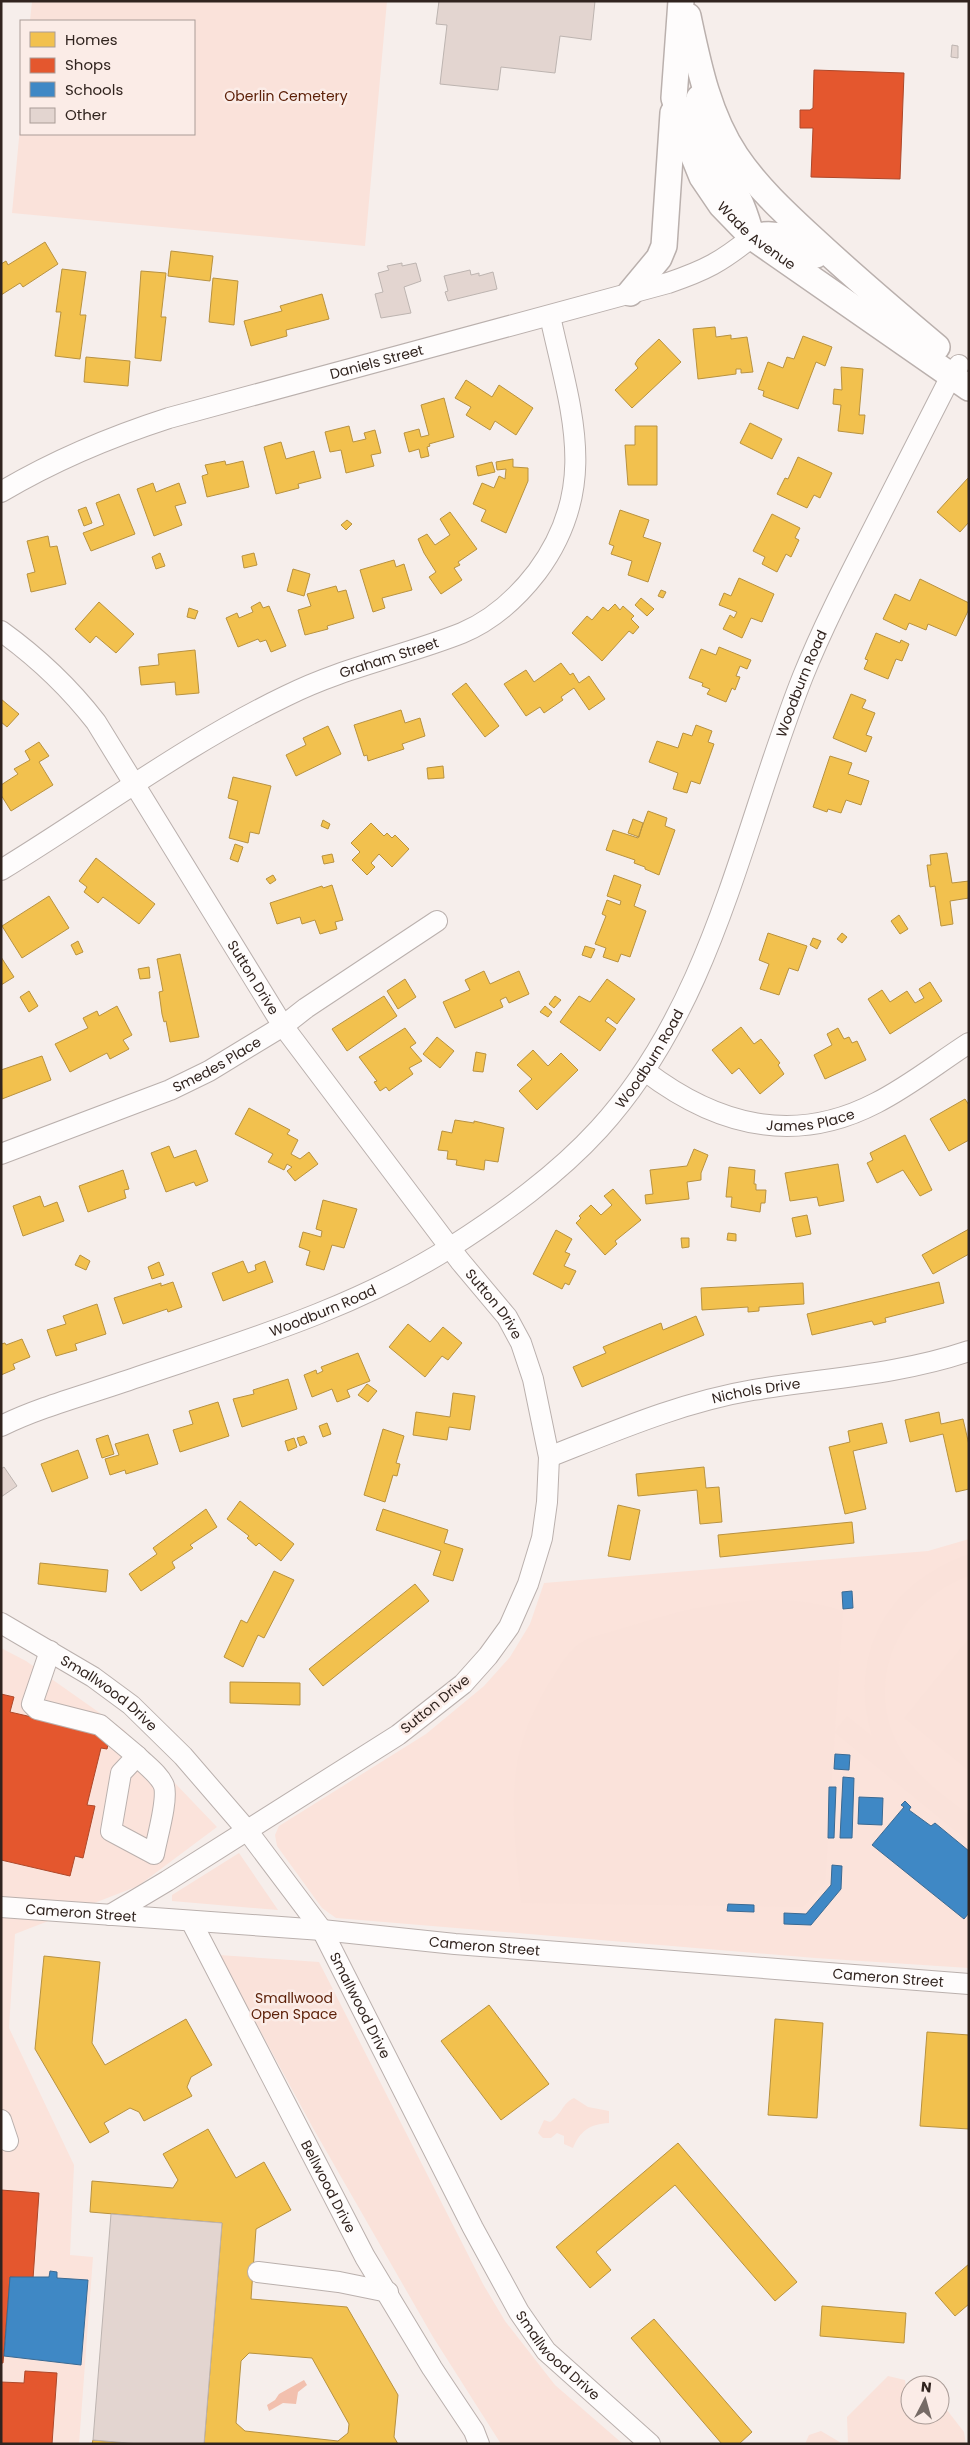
<svg xmlns="http://www.w3.org/2000/svg" width="970" height="2445" font-family="Poppins,sans-serif">
<rect width="100%" height="100%" fill="#f6eeeb"/>
<path fill="#fbe3db" d="M969,1539V1968L815,1958L336,1918L322,1908L277,1846L275,1835L279,1826L426,1734L484,1686L510,1657L530,1624L544,1583L928,1551Z
M1,1648L26,1661L124,1730L217,1827L138,1886L15,1934L9,2028L74,2165L70,2255L93,2257L79,2444H1Z"/>
<path fill="#fae2da" d="M32,1H387L365,246L12,213L21,117V134H194V21H30Z
M969,1554V1576C897,1601 859,1690 905,1756C921,1780 946,1797 969,1815V1842L835,1733L825,1883L803,1907L521,1903C513,1814 501,1760 551,1680C560,1666 569,1648 585,1640C593,1636 604,1634 614,1631C636,1624 659,1617 683,1611C735,1600 792,1593 843,1611L835,1731L847,1716L872,1736C869,1725 866,1714 865,1702C861,1629 901,1578 969,1554Z
M969,1638V1771L904,1718Z
M239,1853L278,1910L172,1901V1895Z
M219,1955L319,1962L483,2284L505,2321L555,2385L623,2444H501L433,2337L313,2128Z
M574,2098L588,2107L609,2111V2123C590,2124 580,2131 573,2148L564,2144V2136L557,2133L551,2138H543L538,2133L544,2120L550,2122C562,2115 562,2103 574,2098Z
M888,2376L905,2380L910,2415H940V2401L964,2432L966,2444H848L847,2417Z
M821,2431L843,2444H805L809,2435Z"/>
<path fill="#f2c0ae" d="M304,2380L307,2385L298,2392L296,2404L283,2403L269,2411L267,2405L275,2400L279,2394Z"/>
<path fill="#f2c14e" stroke="#b89240" fill-rule="evenodd" d="M45,242L58,264L23,287L20,283L1,295V264L6,261L8,265Z
M171,251L213,256L210,281L168,276Z
M62,269L86,272L80,315H86L80,359L55,356L61,312H56Z
M141,271L166,273L161,317H166L161,361L135,358Z
M213,278L238,281L234,325L209,322Z
M322,294L329,319L286,330L287,336L251,346L244,321L282,311L280,306Z
M715,327L716,337L731,335V339L747,337L753,372L741,373V369H736V374L698,379L693,329Z
M803,336L832,347L825,366L816,362L798,409L763,396L764,391L758,389L768,362L783,368L787,357L794,359Z
M659,339L681,362L632,408L615,390L638,368L635,364L638,359Z
M86,357L130,361L128,386L84,382Z
M841,367L863,369L859,415H865L863,434L838,431L841,405L833,404L834,389L842,390Z
M466,380L492,397L499,385L533,408L516,435L495,421L490,430L466,415L471,407L455,398Z
M444,398L454,437L429,444L430,446L427,447L429,456L421,458L419,449L409,452L404,433L419,429L421,437L429,435L421,405Z
M750,423L782,439L772,459L740,443Z
M349,426L353,442L366,439L364,433L375,430L381,453L371,455L374,466L346,473L341,450L330,452L325,432Z
M635,426H657V485H628L625,445H635Z
M281,442L286,459L314,451L321,478L298,484L299,488L276,494L264,447Z
M798,457L832,473L820,498L814,495L807,508L777,494L785,478L788,479Z
M513,459V467L528,468V481L506,533L481,521L486,510L473,504L482,483L494,488L499,476L505,479L506,469L497,470L496,462Z
M225,461L226,465L243,461L249,487L207,497L202,476L208,474L205,465Z
M492,462L495,472L478,476L476,466Z
M968,478L969,522L960,532L937,512Z
M153,483L156,492L179,483L186,503L175,506L182,525L154,536L137,489Z
M119,494L135,534L91,551L83,533L104,525L96,503Z
M86,507L92,523L84,526L78,510Z
M620,510L649,520L643,537L661,543L648,582L628,575L632,561L611,554L614,546L609,544Z
M450,512L477,549L458,562L460,565L454,568L462,580L441,594L429,577L436,572L424,553L418,539L427,534L435,545L450,535L440,519Z
M772,514L800,528L795,538L799,540L791,557L786,554L777,572L762,564L765,557L753,551Z
M347,520L352,524L346,530L341,525Z
M48,536L50,547L57,546L66,584L31,592L27,574L35,572L27,541Z
M160,553L165,566L156,569L152,557Z
M254,553L257,565L244,568L242,556Z
M394,560L396,567L404,564L412,590L382,598L385,608L373,612L360,570Z
M293,569L310,574L304,596L287,591Z
M739,578L774,594L762,622L751,618L742,638L723,629L730,615L734,618L737,612L719,605L724,593L731,596Z
M920,579L969,603V609L956,636L928,624L926,630L909,623L906,630L883,619L895,594L910,601Z
M336,586L338,592L346,590L354,618L327,626L328,629L305,635L298,610L311,606L307,594Z
M661,590L666,592L663,598L658,596Z
M641,598L654,609L647,616L635,605Z
M99,602L134,634L116,653L96,636L90,643L75,629Z
M260,602L263,608L269,606L286,646L271,652L266,640L260,642L258,639L238,647L226,618L237,613L239,618L253,612L251,607Z
M615,604L620,610L623,606L634,616L631,619L639,627L633,634L629,631L602,661L572,633L587,616L592,620L603,607L608,611Z
M189,608L198,611L195,619L187,617Z
M876,633L900,643L901,640L909,644L902,661L896,659L888,679L864,669L868,660L865,659Z
M719,647L751,660L747,669L740,666L736,676L740,677L735,690L732,688L726,702L707,694L710,689L702,686L703,683L689,678L701,649L716,655Z
M195,650L199,693L176,695L175,682L141,685L139,667L159,665L158,654Z
M561,663L570,675L573,673L579,683L589,676L605,699L589,710L574,688L561,697L563,700L544,713L540,707L526,716L504,684L526,670L534,682Z
M466,683L499,726L485,737L452,694Z
M851,694L866,700L862,708L875,713L866,735L872,737L866,752L833,738Z
M1,699L19,714L7,727L1,722Z
M401,710L405,723L420,718L425,736L402,744L404,749L368,761L367,755L364,756L354,725Z
M696,725L712,731L708,742L714,744L700,784L691,781L687,793L673,789L678,773L649,762L657,741L678,748L683,733L692,736Z
M328,726L341,754L296,776L286,755L306,745L303,738Z
M39,742L49,756L39,762L53,785L11,811L1,795V785L18,774L14,769L30,760L25,751Z
M830,756L852,763L848,774L869,781L861,805L846,800L841,813L828,809L827,812L813,807Z
M443,766L444,778L428,779L427,768Z
M233,777L271,786L259,834L250,832L248,843L229,838L238,801L228,798Z
M648,811L667,818L665,826L675,830L659,875L645,869V867L634,863L635,860L606,850L613,830L638,838Z
M633,819L643,823L639,837L628,833Z
M323,820L330,824L328,829L321,826Z
M371,823L384,836L387,833L392,838L395,835L409,849L392,867L379,854L371,863L375,867L367,875L352,860L360,852L351,843Z
M235,844L243,847L238,862L230,859Z
M947,853L952,883L969,881V898L950,901L953,924L941,926L935,886L930,887L927,865H931L930,855Z
M332,854L334,862L324,864L322,856Z
M96,858L155,904L139,924L103,897L98,903L84,892L87,887L79,881Z
M273,875L276,880L270,884L266,879Z
M614,875L641,885L634,906L646,911L630,957L621,954L618,962L603,957L606,948L595,944L606,916L602,914L607,900L620,905L621,901L607,896Z
M332,885L343,920L335,922L337,929L320,934L315,920L302,924L300,917L277,924L270,903L322,886L323,888Z
M49,896L69,928L22,958L2,926Z
M899,915L908,929L900,934L891,921Z
M768,933L807,946L798,971L789,968L779,995L760,989L769,964L759,960Z
M842,933L847,937L842,943L837,939Z
M813,938L821,941L817,949L810,945Z
M78,941L83,952L76,955L71,945Z
M585,946L595,949L591,958L582,955Z
M180,954L199,1037L170,1042L166,1021L164,1022L162,1014L159,992L163,991L157,959Z
M1,957L14,977L1,985Z
M149,967L150,978L140,979L138,969Z
M484,971L490,984L519,971L529,994L509,1003L506,997L500,1000L503,1007L455,1028L443,1002L470,990L465,980Z
M405,979L416,997L398,1009L387,991Z
M607,979L635,999L617,1024L608,1017L605,1021L616,1029L600,1051L560,1022L579,996L590,1002Z
M930,982L942,1001L890,1034L868,999L882,990L890,1002L907,991L915,1003L924,998L919,989Z
M29,991L38,1006L29,1012L20,997Z
M384,996L397,1016L347,1051L332,1029Z
M555,996L561,1000L554,1008L549,1004Z
M117,1006L132,1035L123,1040L129,1049L110,1059L107,1053L70,1072L55,1044L88,1028L83,1018L97,1011L99,1016Z
M545,1006L552,1012L548,1017L540,1012Z
M741,1027L754,1044L761,1039L780,1063L778,1065L784,1074L760,1094L739,1068L732,1074L712,1050Z
M405,1028L416,1043L410,1047L422,1061L409,1068L413,1074L389,1091L386,1087L380,1091L374,1082L377,1081L359,1057Z
M838,1028L844,1039L849,1037L852,1043L857,1041L866,1060L825,1079L814,1055L832,1045L827,1034Z
M437,1037L454,1051L440,1068L423,1054Z
M533,1050L548,1066L561,1053L578,1070L537,1110L519,1091L532,1079L517,1065Z
M476,1052L486,1054L483,1072L473,1071Z
M42,1056L51,1080L2,1099L1,1070Z
M965,1099L969,1105V1140L949,1151L930,1119Z
M249,1108L290,1130L287,1134L298,1140L291,1154L300,1159L309,1152L318,1164L295,1181L287,1171L292,1167L287,1164L284,1170L268,1162L273,1154L235,1134Z
M455,1120L474,1123V1121L504,1128L498,1162L485,1160L484,1170L456,1165L457,1160L447,1159L448,1151L438,1150L442,1131L452,1133Z
M905,1135L932,1190L920,1196L903,1170L877,1183L867,1163L873,1160L870,1153Z
M169,1146L174,1158L196,1150L208,1181L196,1186L194,1182L166,1192L151,1153Z
M694,1149L708,1155L701,1173V1180L687,1182L689,1199L646,1204L645,1195L653,1194L650,1170L687,1166Z
M838,1164L844,1201L819,1206L817,1197L790,1201L785,1173Z
M729,1167L755,1170L754,1184H756V1190H766L765,1203H761L760,1212L731,1207L732,1197H726Z
M123,1170L129,1189L124,1190L126,1198L88,1212L79,1186Z
M613,1189L641,1220L615,1241L617,1244L605,1255L576,1223L581,1218L579,1216L591,1205L601,1215L612,1205L604,1196Z
M40,1196L44,1207L57,1202L64,1221L23,1236L13,1206Z
M323,1200L357,1209L344,1248L332,1245L324,1270L306,1265L310,1251L299,1247L303,1232L321,1237L322,1231L316,1229Z
M807,1215L811,1234L796,1237L792,1218Z
M969,1229V1254L933,1274L922,1255Z
M556,1230L572,1239L565,1252L570,1254L564,1266L576,1271L569,1285L565,1283L562,1289L533,1274Z
M728,1233L736,1234V1241L727,1240Z
M681,1238H689V1247L682,1248Z
M80,1255L90,1261L86,1270L75,1265Z
M243,1261L248,1273L256,1270L255,1265L265,1261L273,1282L223,1301L212,1273Z
M159,1262L164,1275L152,1279L148,1267Z
M173,1282L182,1307L168,1312L167,1309L123,1324L114,1298L161,1283V1286Z
M939,1282L944,1303L885,1318L886,1322L874,1325L872,1321L812,1335L807,1314Z
M803,1283L804,1304L759,1307V1311L748,1312V1307L702,1310L701,1288Z
M97,1304L106,1334L75,1344L77,1350L56,1356L47,1330L66,1324L63,1316Z
M696,1316L704,1335L582,1387L573,1367L606,1353L603,1347L661,1323L663,1330Z
M408,1324L430,1342L443,1327L462,1343L448,1360L442,1356L425,1377L389,1347Z
M22,1339L30,1357L13,1364L15,1369L1,1375V1344L5,1343L6,1345Z
M358,1353L370,1381L347,1390L350,1397L337,1402L332,1389L312,1397L304,1375L316,1370L317,1374L323,1371L321,1367Z
M288,1379L297,1409L242,1427L233,1399L254,1394L253,1390Z
M367,1384L377,1391L368,1402L358,1395Z
M453,1393L475,1396L470,1430L449,1427L447,1440L413,1435L416,1412L450,1417Z
M218,1402L229,1436L180,1452L173,1430L193,1424L189,1411Z
M939,1412L941,1424L963,1419L969,1445V1489L956,1492L943,1434L910,1442L905,1420Z
M327,1423L331,1434L323,1437L319,1426Z
M882,1423L887,1443L853,1451L866,1509L845,1514L829,1447L850,1442L848,1431Z
M383,1429L404,1436L396,1463L400,1464L397,1476L393,1475L385,1502L364,1495Z
M148,1434L158,1464L126,1474L125,1470L110,1475L105,1459L119,1455L115,1444Z
M108,1435L114,1454L102,1458L96,1439Z
M304,1436L307,1443L300,1446L297,1438Z
M294,1438L297,1447L288,1451L285,1441Z
M78,1450L88,1478L52,1492L41,1464Z
M704,1467L706,1488L719,1487L722,1522L700,1524L697,1490L638,1496L636,1474Z
M240,1501L294,1544L281,1561L259,1543L256,1546L247,1538L249,1536L227,1519Z
M618,1505L640,1510L630,1560L608,1556Z
M206,1509L217,1527L190,1545L193,1548L172,1562L175,1568L141,1591L129,1574L157,1554L153,1548Z
M383,1509L448,1530L444,1543L463,1549L453,1581L433,1575L441,1551L376,1530Z
M852,1522L854,1543L720,1557L718,1535Z
M40,1563L108,1570L106,1592L38,1584Z
M274,1571L294,1580L264,1638L258,1635L243,1667L224,1657L241,1620L247,1623Z
M415,1584L429,1601L323,1686L309,1669Z
M230,1682L300,1683V1705L230,1703Z
M44,1956L100,1962L92,2043L105,2065L186,2019L212,2065L191,2077L187,2087L192,2096L144,2121L139,2112L130,2108L104,2123L109,2132L90,2143L35,2049Z
M489,2005L549,2084L501,2120L441,2041Z
M775,2019L823,2023L817,2118L768,2115Z
M927,2032L969,2035V2129L920,2126Z
M208,2129L236,2178L264,2162L291,2210L256,2229L251,2299L347,2307L398,2395L394,2437L398,2444H204L222,2223L90,2212L92,2181L173,2188L178,2180L163,2154ZM249,2353L312,2358L349,2424L348,2433L338,2441L245,2431L236,2423L241,2361Z
M678,2143L797,2282L775,2301L675,2185L596,2252L611,2270L590,2288L556,2247Z
M969,2264V2304L955,2316L935,2293Z
M822,2306L906,2313L904,2343L820,2336Z
M654,2319L752,2432L739,2444H722L631,2338Z
M93,2440L139,2444H92Z"/>
<path fill="#e4572e" stroke="#ae482a" d="M814,70L904,73L900,179L811,177L813,128H800V110H810L813,108Z
M1,1694L14,1697L10,1712L110,1735L107,1749L101,1748L87,1805L95,1806L83,1858L75,1856L70,1876L1,1860Z
M1,2190L39,2193L33,2279L10,2277L3,2363H1Z
M25,2371L57,2373L52,2444H1V2382L24,2383Z"/>
<path fill="#3f88c5" stroke="#3b6a93" d="M852,1591L853,1608L843,1609L842,1592Z
M835,1754L850,1755L849,1770L834,1769Z
M843,1777L854,1778L852,1838H840Z
M829,1787H836L834,1838H828Z
M859,1797L883,1798L882,1825L858,1824Z
M905,1801L911,1807L909,1810L931,1826L935,1823L969,1851V1913L964,1919L872,1845L904,1807L901,1805Z
M832,1865L842,1866L841,1889L811,1925L784,1924V1913L806,1914L831,1885Z
M728,1904L754,1905V1912L727,1911Z
M50,2271L57,2272V2278L88,2280L81,2365L4,2356L10,2277H49Z"/>
<path fill="#e3d5d0" stroke="#bdb4b0" d="M439,1H595L591,40L560,36L555,73L501,67L498,90L440,84L447,25L436,24Z
M952,45L958,46V58L951,57Z
M402,263V266L416,263L421,281L404,287L411,313L381,318L375,294L383,292L378,273L389,270L387,266Z
M470,270L471,275L479,273V276L493,272L497,289L448,301L445,292L448,291L444,276Z
M4,1467L17,1486L1,1497V1469Z
M111,2214L222,2223L204,2444H139L93,2440Z"/>
<g fill="none" stroke-linecap="round" stroke-linejoin="round">
<g stroke="#bab0ad" stroke-width="22">
<g id="minor">
<path id="s1" d="M1,492C55,460 110,437 169,418L668,283C706,270 721,262 752,237"/>
<path id="s2" d="M1,631C37,657 69,687 96,722L283,1026L460,1261L507,1317L521,1343L533,1379L549,1457L547,1502L542,1538L528,1584L509,1627L488,1656L463,1684L398,1735L167,1881L110,1915"/>
<path id="s3" d="M1,870C96,812 186,744 286,696C344,667 404,656 462,633C493,620 517,598 537,572C601,486 570,409 550,316"/>
<path id="s4" d="M645,1071C716,1125 793,1146 876,1103C908,1087 938,1063 969,1043"/>
<path id="s5" d="M1,1154L170,1090L209,1071L283,1026L306,1008L437,921"/>
<path id="s6" d="M1,1426C40,1407 82,1396 123,1382C234,1344 351,1311 451,1247C504,1213 557,1175 599,1129C714,1003 742,829 803,676C822,629 845,584 868,539C896,485 923,430 951,376L959,365"/>
<path id="s7" d="M549,1457C615,1431 682,1402 753,1390C826,1378 898,1375 969,1351"/>
<path id="s8" d="M1,1623L93,1677L131,1705L183,1756L246,1829L322,1930L473,2228L519,2312L546,2351L650,2444"/>
<path d="M50,1651L32,1704L37,1709L100,1725L137,1756"/>
<path d="M137,1756C146,1765 160,1775 164,1786C168,1801 157,1837 154,1854L111,1831L121,1773Z"/>
<path id="s9" d="M1,1907L322,1930L455,1944L969,1984"/>
<path id="s10" d="M191,1921L365,2257L432,2368L474,2431L479,2444"/>
<path d="M1,2120L8,2141"/>
<path d="M258,2272L339,2282L388,2292"/>
</g>
</g>
<g stroke="#bab0ad" stroke-width="28">
<g id="major">
<path id="s11" d="M681,1L674,98L687,140L702,177L721,205L752,237L969,388"/>
<path d="M688,16C698,63 708,114 736,156C756,186 784,212 811,237C852,275 894,311 937,347"/>
<path d="M699,98C699,139 721,166 739,200C745,212 748,224 752,237C780,230 792,240 816,255"/>
<path d="M630,293L659,258L664,246L673,113"/>
</g>
</g>
<use href="#minor" stroke="#fefcfc" stroke-width="20"/>
<use href="#major" stroke="#fefcfc" stroke-width="25"/>
</g>
<g text-anchor="middle" dominant-baseline="central" stroke-width="5" stroke-linejoin="round" paint-order="stroke">
<g font-size="14" fill="#5d2109" stroke="#fbece7">
<text x="286" y="96">Oberlin Cemetery</text>
<text x="294" y="1998">Smallwood<tspan x="294" dy="16">Open Space</tspan></text>
</g>
<g font-size="14" fill="#31241f" stroke="#fbece7">
<text stroke="none"><textPath href="#s11" startOffset="262">Wade Avenue</textPath></text>
<text stroke="none"><textPath href="#s1" startOffset="399">Daniels Street</textPath></text>
<text stroke="none"><textPath href="#s3" startOffset="444">Graham Street</textPath></text>
<text stroke="none"><textPath href="#s6" startOffset="1168">Woodburn Road</textPath></text>
<text stroke="none"><textPath href="#s2" startOffset="432">Sutton Drive</textPath></text>
<text stroke="none"><textPath href="#s6" startOffset="762">Woodburn Road</textPath></text>
<text stroke="none"><textPath href="#s5" startOffset="234">Smedes Place</textPath></text>
<text stroke="none"><textPath href="#s4" startOffset="179">James Place</textPath></text>
<text stroke="none"><textPath href="#s2" startOffset="838">Sutton Drive</textPath></text>
<text stroke="none"><textPath href="#s6" startOffset="342">Woodburn Road</textPath></text>
<text stroke="none"><textPath href="#s7" startOffset="218">Nichols Drive</textPath></text>
<text stroke="none"><textPath href="#s8" startOffset="129">Smallwood Drive</textPath></text>
<text transform="translate(435 1704) rotate(-39)">Sutton Drive</text>
<text stroke="none"><textPath href="#s9" startOffset="80">Cameron Street</textPath></text>
<text stroke="none"><textPath href="#s9" startOffset="485">Cameron Street</textPath></text>
<text stroke="none"><textPath href="#s9" startOffset="890">Cameron Street</textPath></text>
<text stroke="none"><textPath href="#s8" startOffset="534">Smallwood Drive</textPath></text>
<text stroke="none"><textPath href="#s10" startOffset="299">Bellwood Drive</textPath></text>
<text stroke="none"><textPath href="#s8" startOffset="938">Smallwood Drive</textPath></text>
</g>
</g>
<rect width="970" height="2445" fill="none" stroke="#31241f" stroke-width="5"/>
<rect x="20" y="20" width="175" height="115" fill="#fbece7" stroke="#aa9c97"/>
<rect x="30" y="32" width="25" height="15" fill="#f2c14e" stroke="#aa9c97"/>
<text x="65" y="45" font-size="15" fill="#31241f">Homes</text>
<rect x="30" y="58" width="25" height="15" fill="#e4572e" stroke="#aa9c97"/>
<text x="65" y="70" font-size="15" fill="#31241f">Shops</text>
<rect x="30" y="82" width="25" height="15" fill="#3f88c5" stroke="#aa9c97"/>
<text x="65" y="95" font-size="15" fill="#31241f">Schools</text>
<rect x="30" y="108" width="25" height="15" fill="#e3d5d0" stroke="#aa9c97"/>
<text x="65" y="120" font-size="15" fill="#31241f">Other</text>
<g transform="translate(925 2400) rotate(6)"><circle r="24" fill="#fbece7" stroke="#aa9c97"/>
<path d="M0-4L9 19L0 12L-9 19Z" fill="#766b66"/>
<text y="-8" font-size="14" font-weight="bold" text-anchor="middle" fill="#31241f">N</text>
</g>
</svg>
